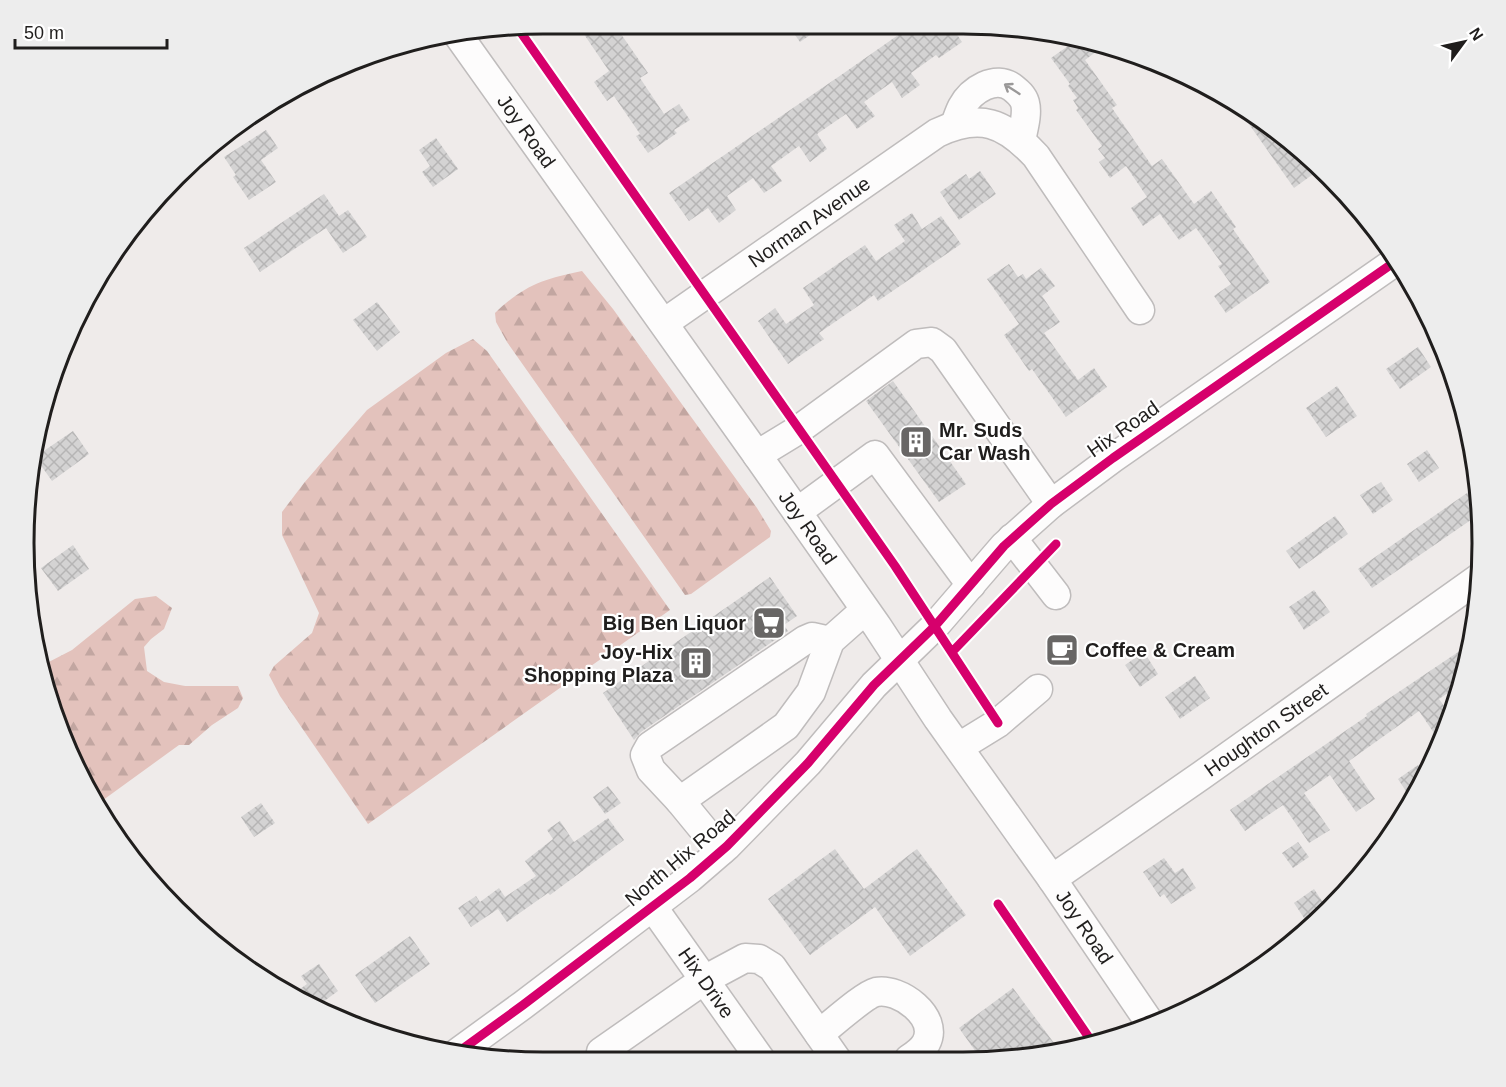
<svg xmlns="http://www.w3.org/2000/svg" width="1506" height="1087" font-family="Helvetica,sans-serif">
<defs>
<pattern id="forest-firs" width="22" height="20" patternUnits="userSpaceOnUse" patternTransform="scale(1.5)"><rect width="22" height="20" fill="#e3c2bc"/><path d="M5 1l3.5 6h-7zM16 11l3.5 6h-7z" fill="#c2a6a1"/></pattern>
<pattern id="building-cross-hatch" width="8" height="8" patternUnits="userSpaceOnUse" patternTransform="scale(1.5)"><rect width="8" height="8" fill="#d4d3d3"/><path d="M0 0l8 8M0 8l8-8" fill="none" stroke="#b6b5b5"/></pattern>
</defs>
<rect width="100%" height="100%" fill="#efebea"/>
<path fill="url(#forest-firs)" d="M582,271L613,309L757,508L771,531L770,537L691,594L685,595L507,342L496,322L495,313C524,285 544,279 582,271Z
M473,339L487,351L670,610L368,824L280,696L269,675L274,666L312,633L319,613L282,535V512L304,483L367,410L446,353Z
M156,596L172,608L164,629L151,639L144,647L147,671L164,682L185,686H238L243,698L238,708L212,725L189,745H179L99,803L63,742L43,665L72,650L135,599Z"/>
<path fill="url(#building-cross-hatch)" d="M577,24H614L648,73L640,78L664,114L679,104L690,120L674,130L677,133L648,153L636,136L640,134L614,96L607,101L594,82L609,71Z
M787,24H826L800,42Z
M908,24H950L962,42L939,58L936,55L911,73L920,85L902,98L892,82L864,102L875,116L857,129L846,114L817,134L827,149L810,162L799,146L771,166L782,181L764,193L753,178L727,196L736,210L719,223L708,208L689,221L669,193L844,73L901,33L899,30Z
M1061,37L1097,42L1105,45L1085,60L1117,105L1112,108L1152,166L1162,159L1194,204L1211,191L1236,227L1233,229L1270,282L1226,313L1214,296L1231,284L1218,266L1222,264L1196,228L1179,240L1160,214L1143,226L1131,208L1147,197L1126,166L1110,178L1099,162L1105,158L1098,149L1102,146L1076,110L1078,108L1073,100L1077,98L1068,86L1070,84L1051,58L1068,46Z
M1242,108L1251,111L1316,172L1294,188L1239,110Z
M266,130L278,148L261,160L276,182L249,200L233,177L236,175L224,157Z
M436,138L458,169L433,187L422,172L430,166L419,150Z
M980,171L996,194L959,220L940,192L966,174L969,179Z
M324,194L339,216L348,210L367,237L343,253L326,228L260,272L244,248Z
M912,213L922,229L941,216L961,244L878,301L874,295L819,333L824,339L788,364L758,321L775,308L786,324L814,305L803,288L865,245L876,261L905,241L894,225Z
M1009,264L1018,277L1023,274L1026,279L1041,268L1055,286L1042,296L1060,322L1044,333L1078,380L1094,368L1107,387L1066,417L1032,369L1029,371L1004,335L1019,324L987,279Z
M377,302L400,332L377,351L353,320Z
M1418,347L1431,367L1400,389L1386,369Z
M893,381L966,484L939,502L866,401Z
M1337,386L1357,416L1326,437L1306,408Z
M73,431L89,454L52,481L35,457Z
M1427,450L1439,468L1419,482L1407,464Z
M1381,482L1393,500L1373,514L1360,495Z
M1477,486L1481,513L1372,588L1358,569Z
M1335,516L1348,534L1299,569L1286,551Z
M73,545L89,569L58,591L41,568Z
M770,577L797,616L784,625L788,631L641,732L634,740L603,693Z
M1314,590L1330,612L1304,630L1289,607Z
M1470,644L1461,684L1439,699L1452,717L1440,742L1419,711L1349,761L1375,799L1356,812L1330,775L1304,793L1330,830L1309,843L1283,805L1245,831L1230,810L1367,716L1366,714Z
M1144,652L1158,674L1140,687L1125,665Z
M1195,676L1210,698L1180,719L1165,697Z
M1418,765L1425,776L1413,802L1398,779Z
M608,786L621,803L605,814L593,797Z
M261,803L275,823L254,837L241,817Z
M608,818L624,840L550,895L548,893L507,922L498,909L471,927L458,908L476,896L480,902L499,888L505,897L536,876L525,861L553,839L547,830L560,821L574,842Z
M1298,842L1309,857L1293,868L1282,853Z
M835,849L864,889L917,849L966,915L910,956L875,907L810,955L768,899Z
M1164,858L1175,873L1183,868L1196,888L1171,904L1164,894L1160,897L1143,872Z
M1314,889L1326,907L1306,921L1294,903Z
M410,936L430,964L375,1003L355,975Z
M319,964L338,991L316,1007L290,996L307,984L301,976Z
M1013,988L1060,1051L1031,1059H981L959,1028Z"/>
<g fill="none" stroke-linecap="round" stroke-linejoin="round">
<g stroke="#bfbcbc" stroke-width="31">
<g id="minor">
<path id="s1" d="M458,35L757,455L877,626L938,719L1052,879L1152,1026"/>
<path d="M955,125C957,119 959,113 962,107C971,90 996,74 1013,88C1018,92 1023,96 1025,103C1028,114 1023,130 1021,141"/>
<path id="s2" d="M664,323L937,133C980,113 1004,122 1036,156L1140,310"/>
<path d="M757,455L798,430L916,344L932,342L943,350L1051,504"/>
<path d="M797,512L875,455L971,585"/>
<path d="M1012,538L1056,595"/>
<path d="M959,747L998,723L1038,689"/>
<path d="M680,801L651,770L645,755L650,746L805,640L812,637L830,641"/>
<path d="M721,851L680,801L786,726L811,692L830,641L865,610"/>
<path id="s3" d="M1052,879L1202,775L1479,578"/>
<path id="s4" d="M652,906L761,1060"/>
<path d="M819,1034C831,1025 864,995 876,992C899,987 940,1017 926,1043C923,1049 915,1055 909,1059"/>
<path d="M457,1053L523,1005L690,878L727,846L808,763L874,685L935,626L1004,546L1051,504L1113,458L1396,261"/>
<path d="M600,1061L601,1052L704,980L745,958L759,959L772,967L837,1060"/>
</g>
</g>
<use href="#minor" stroke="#fdfcfc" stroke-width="28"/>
<g stroke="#fff" stroke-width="13">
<path id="cycleway" d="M517,27L895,566L998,723
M953,651L1056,544
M998,904L1092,1042
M457,1053L523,1005L690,878L727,846L808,763L874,685L935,626L1004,546L1051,504L1113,458L1396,261"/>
</g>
<use href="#cycleway" stroke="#d6006c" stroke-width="9"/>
</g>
<defs><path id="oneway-shaft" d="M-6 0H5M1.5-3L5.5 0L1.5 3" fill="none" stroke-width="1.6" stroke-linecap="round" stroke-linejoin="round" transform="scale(1.5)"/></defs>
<use stroke="#9a9898" href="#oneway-shaft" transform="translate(1012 89) rotate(-147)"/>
<defs>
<g id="building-square" transform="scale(1.725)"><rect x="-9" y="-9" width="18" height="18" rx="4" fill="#686665" stroke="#fff"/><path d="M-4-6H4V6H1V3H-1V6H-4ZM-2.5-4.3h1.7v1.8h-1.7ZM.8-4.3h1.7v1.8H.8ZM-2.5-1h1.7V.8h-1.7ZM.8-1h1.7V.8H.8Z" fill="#fff"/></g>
<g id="supermarket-square" transform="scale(1.725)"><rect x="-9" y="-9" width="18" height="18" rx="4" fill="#686665" stroke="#fff"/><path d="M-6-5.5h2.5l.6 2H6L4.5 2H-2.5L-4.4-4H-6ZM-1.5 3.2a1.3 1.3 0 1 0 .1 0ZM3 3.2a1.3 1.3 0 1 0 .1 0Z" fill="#fff"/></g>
<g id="cafe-square" transform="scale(1.725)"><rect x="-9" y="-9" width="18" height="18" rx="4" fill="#686665" stroke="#fff"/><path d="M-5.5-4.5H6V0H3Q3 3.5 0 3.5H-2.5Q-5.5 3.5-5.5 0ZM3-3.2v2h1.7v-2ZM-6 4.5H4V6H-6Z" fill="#fff"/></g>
</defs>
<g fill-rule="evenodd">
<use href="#building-square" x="916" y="442"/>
<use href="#supermarket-square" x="769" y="623"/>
<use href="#cafe-square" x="1062" y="650"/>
<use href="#building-square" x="696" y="663"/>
</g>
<g text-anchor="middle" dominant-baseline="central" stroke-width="4.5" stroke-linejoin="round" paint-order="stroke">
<g font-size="20" fill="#201e1d" stroke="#fff">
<text stroke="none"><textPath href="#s1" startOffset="118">Joy Road</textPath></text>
<text stroke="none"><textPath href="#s2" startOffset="177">Norman Avenue</textPath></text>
<text transform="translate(1123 429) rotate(-35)">Hix Road</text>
<text stroke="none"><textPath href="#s1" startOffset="604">Joy Road</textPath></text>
<text stroke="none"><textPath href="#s3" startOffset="261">Houghton Street</textPath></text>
<text transform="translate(680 858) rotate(-40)">North Hix Road</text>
<text stroke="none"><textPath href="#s1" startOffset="1090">Joy Road</textPath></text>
<text stroke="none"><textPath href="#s4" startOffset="94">Hix Drive</textPath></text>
</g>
<g font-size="20" font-weight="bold" fill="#201e1d" stroke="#fff" text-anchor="start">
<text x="939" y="430">Mr. Suds<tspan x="939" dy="23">Car Wash</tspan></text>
<text x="746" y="623" text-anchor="end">Big Ben Liquor</text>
<text x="1085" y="650">Coffee &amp; Cream</text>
<text x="673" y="652" text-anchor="end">Joy-Hix<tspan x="673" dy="23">Shopping Plaza</tspan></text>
</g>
</g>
<path d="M0 0H1506V1087H0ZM543 34H963A509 509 0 0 1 1472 543V543A509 509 0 0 1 963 1052H543A509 509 0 0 1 34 543V543A509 509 0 0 1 543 34Z" fill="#ededed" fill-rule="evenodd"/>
<path fill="none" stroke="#201e1d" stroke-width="3" d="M543 34H963A509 509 0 0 1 1472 543V543A509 509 0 0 1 963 1052H543A509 509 0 0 1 34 543V543A509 509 0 0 1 543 34Z"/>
<g transform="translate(1464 42) rotate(57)" stroke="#ffffff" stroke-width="4.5" paint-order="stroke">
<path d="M0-4.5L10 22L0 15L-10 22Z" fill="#201e1d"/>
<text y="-9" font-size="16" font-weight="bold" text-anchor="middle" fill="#201e1d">N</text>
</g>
<path d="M15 39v9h152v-9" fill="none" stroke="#201e1d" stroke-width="3"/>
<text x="24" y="39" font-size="18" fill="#201e1d" stroke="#ffffff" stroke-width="4.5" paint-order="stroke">50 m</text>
</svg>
